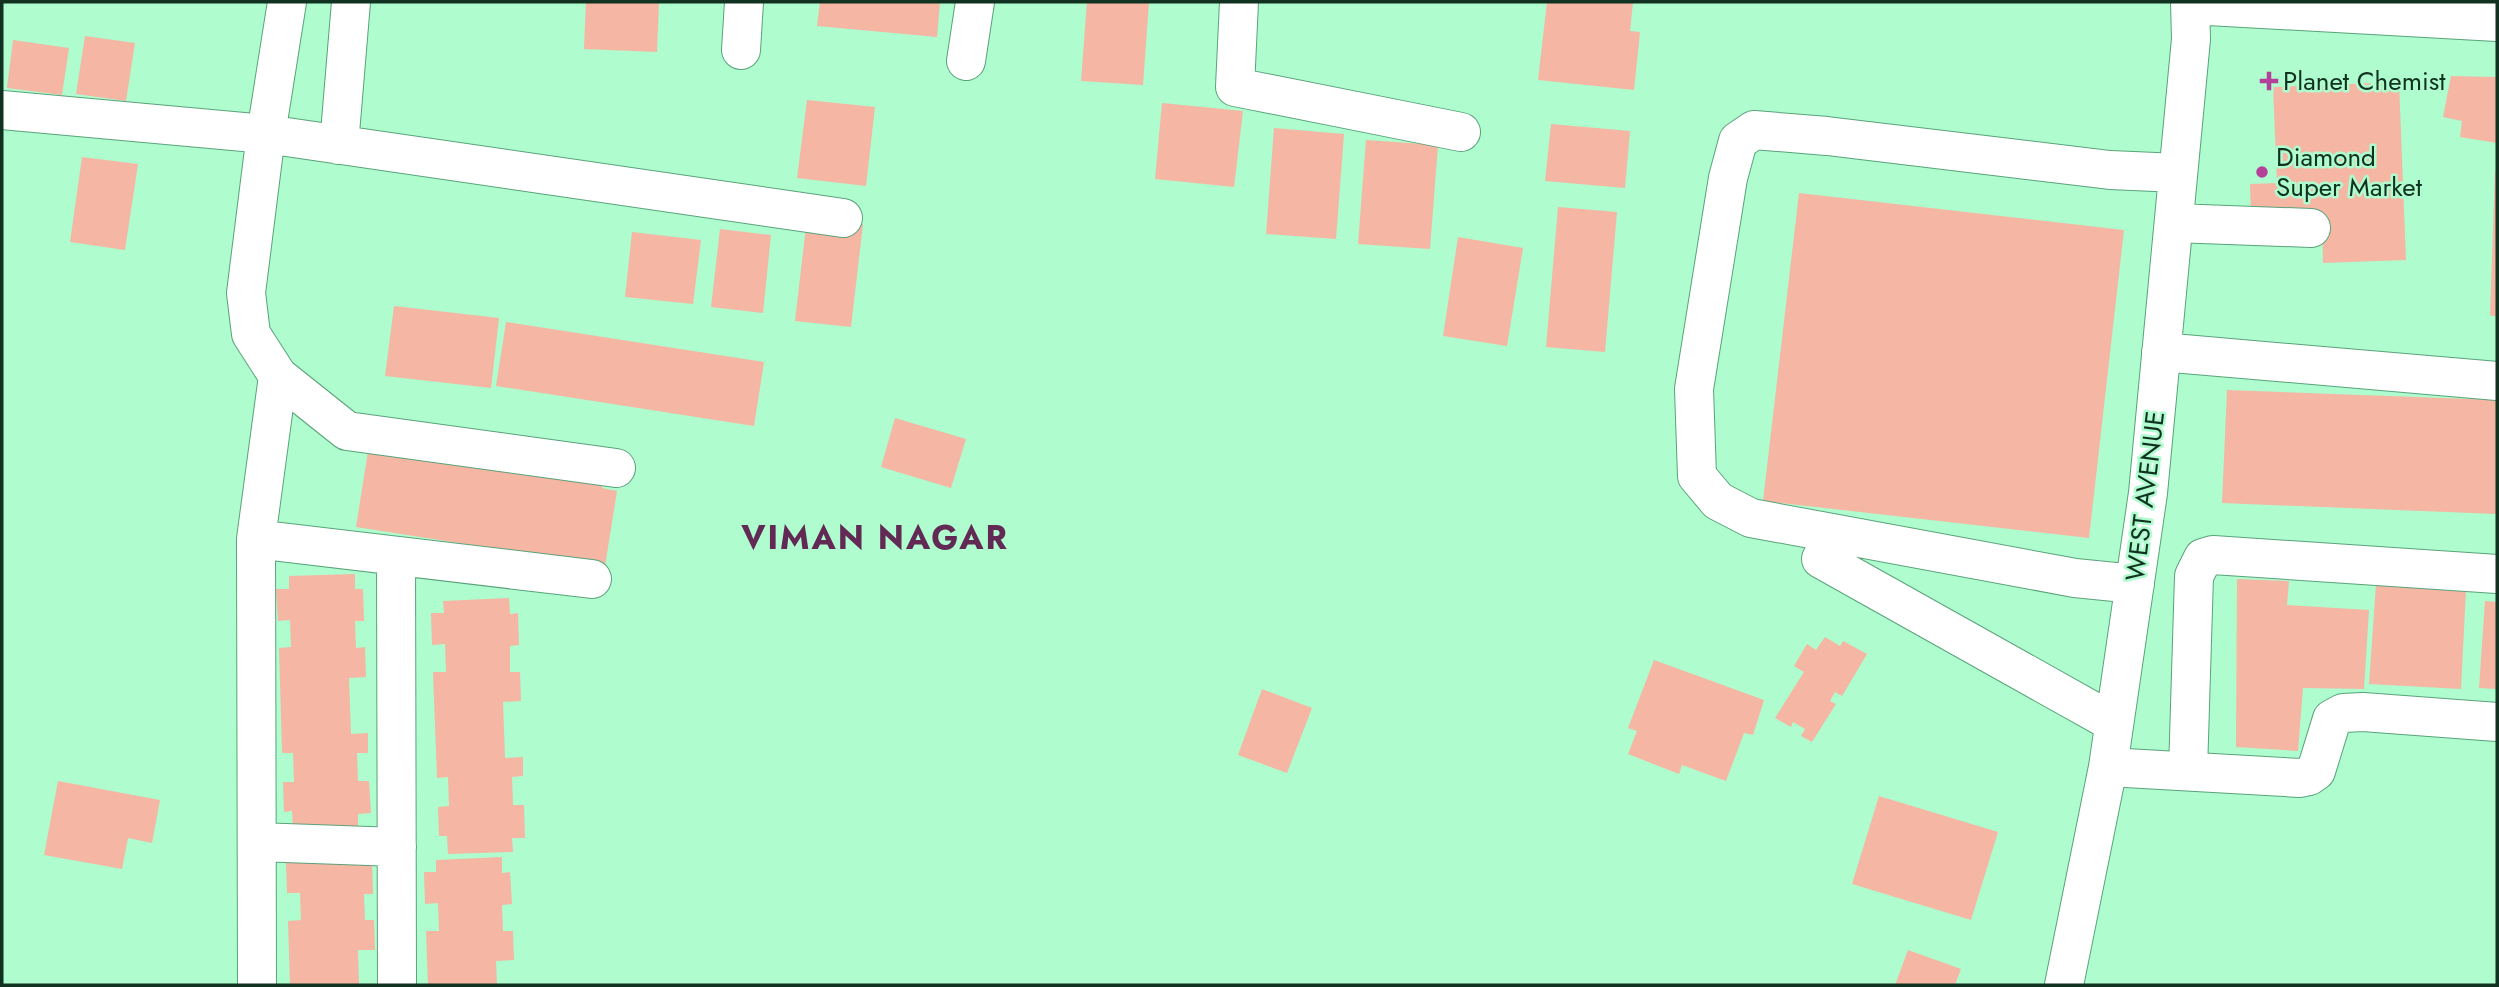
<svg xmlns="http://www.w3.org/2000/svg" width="2499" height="987" font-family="Jost,sans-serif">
<rect width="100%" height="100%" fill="#affcce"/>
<path fill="#f5b6a3" d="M586,2H659L657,52L584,49Z
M820,2H940L937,37L817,26Z
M1087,2H1149L1143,85L1081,81Z
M1547,2H1633L1630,31L1640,32L1634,90L1538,80Z
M85,36L135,43L126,101L76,94Z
M13,40L69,48L62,95L7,88Z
M2451,76L2497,77V143L2460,137L2462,121L2443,117Z
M2399,82L2406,260L2323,263L2322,215L2251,218L2250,184L2277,183L2273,87Z
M807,100L875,107L866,186L797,178Z
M1162,103L1243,111L1234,187L1155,179Z
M1551,124L1630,131L1625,188L1545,181Z
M1274,128L1344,134L1336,239L1266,234Z
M1366,140L1438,145L1430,249L1358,244Z
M82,157L138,164L125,250L70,242Z
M2495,171H2497V317L2490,315Z
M1799,193L2124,230L2089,538L1763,501Z
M1558,207L1617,212L1605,352L1546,347Z
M807,218L863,224L851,327L795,321Z
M720,229L771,235L763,313L711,307Z
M632,232L701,240L693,304L625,297Z
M1458,237L1523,248L1507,346L1443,336Z
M394,306L499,318L491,388L385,376Z
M506,322L764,362L754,426L496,386Z
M2227,390L2497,400V514L2222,503Z
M895,418L966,439L951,488L881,467Z
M369,445L603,482L602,488L617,491L605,566L356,527Z
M355,574V589H363L364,621H355L356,648L365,647L366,677L349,678L351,734L368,733V753H357L358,781H369L371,813L358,814V828L293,830L292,811L284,812L283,782H294L293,753H282L279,648L291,647L290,620L278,621L276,589H289V576Z
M2237,579L2289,581L2287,605L2369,610L2364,689L2303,688L2298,751L2236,747Z
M2376,584L2466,590L2461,689L2369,684Z
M509,598L510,614L518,613L519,645L510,646V672H520L521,701L503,702L505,758L523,757V776L512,777L513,805H524L525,838H512L513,852L448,854L447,836H439L438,807L449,806L448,777L437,778L433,672H446L445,644L432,645L431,613H444L443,601Z
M2485,601L2497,602V689L2479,688Z
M1825,637L1840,646L1843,641L1867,654L1842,696L1835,692L1830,701L1836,704L1812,742L1801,736L1805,729L1793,722L1791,727L1775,718L1804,672L1794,666L1807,644L1816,650Z
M1654,660L1764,700L1753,735L1744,733L1726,781L1682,765L1679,774L1628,754L1637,731L1628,728Z
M1262,689L1312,708L1287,773L1238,755Z
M58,781L160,800L152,843L128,838L122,869L44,855Z
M1879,796L1998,832L1971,920L1852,884Z
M502,857V873L510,872L512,904L502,905L503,931H513L514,960L496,961L497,985H428L426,931H439L438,903L425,904L424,872H436V860Z
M372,862L373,894H364L365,920H374L375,950H358L359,985H290L288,921L301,920L300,893H287L286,863Z
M1908,950L1961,969L1955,985H1895Z"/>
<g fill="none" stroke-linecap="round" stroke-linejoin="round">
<g stroke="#59a37a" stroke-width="40">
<path id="minor" d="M287,2L266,134L246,293L251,334L278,376L347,431L616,468
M1239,2L1235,87L1461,132
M2190,5L2497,22
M741,50L744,2
M966,61L975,2
M2,110L266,134L843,218
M339,145L351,2
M2174,223L2311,228
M2161,352L2497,381
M278,376L256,539L592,579
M256,539L257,985
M396,556L397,985
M1821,559L2114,723
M2135,584L2075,578L1751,518L1718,501L1697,476L1694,389L1728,178L1738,141L1754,130L1827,136L2110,170L2178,173
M2108,767L2300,778L2309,776L2316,771L2332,719L2343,713L2363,712L2497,722
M2188,771L2194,576L2203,558L2213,555L2497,574
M257,842L397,847
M2064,985L2108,767L2148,493L2191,39L2190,2"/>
</g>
<use href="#minor" stroke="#fff" stroke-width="38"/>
</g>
<g fill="#b34099" stroke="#affcce" stroke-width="2.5">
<path d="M2265.5 70.5h7v7h7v7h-7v7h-7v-7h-7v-7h7z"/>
<circle cx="2262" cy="172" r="7"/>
</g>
<g text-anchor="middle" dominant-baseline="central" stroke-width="5" stroke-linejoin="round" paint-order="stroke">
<g font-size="26" fill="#123221" stroke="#affcce" text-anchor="start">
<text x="2283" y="81">Planet Chemist</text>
<text x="2276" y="157">Diamond<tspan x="2276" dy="30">Super Market</tspan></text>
</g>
<g font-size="26" fill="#123221" stroke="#affcce">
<text transform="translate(2145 496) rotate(-83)">WEST AVENUE</text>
</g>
<g font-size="33" font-weight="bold" letter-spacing="2" fill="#622954" stroke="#affcce">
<text x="875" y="537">VIMAN NAGAR</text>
</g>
</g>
<rect width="2499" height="987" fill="none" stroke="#123221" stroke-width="7"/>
</svg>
